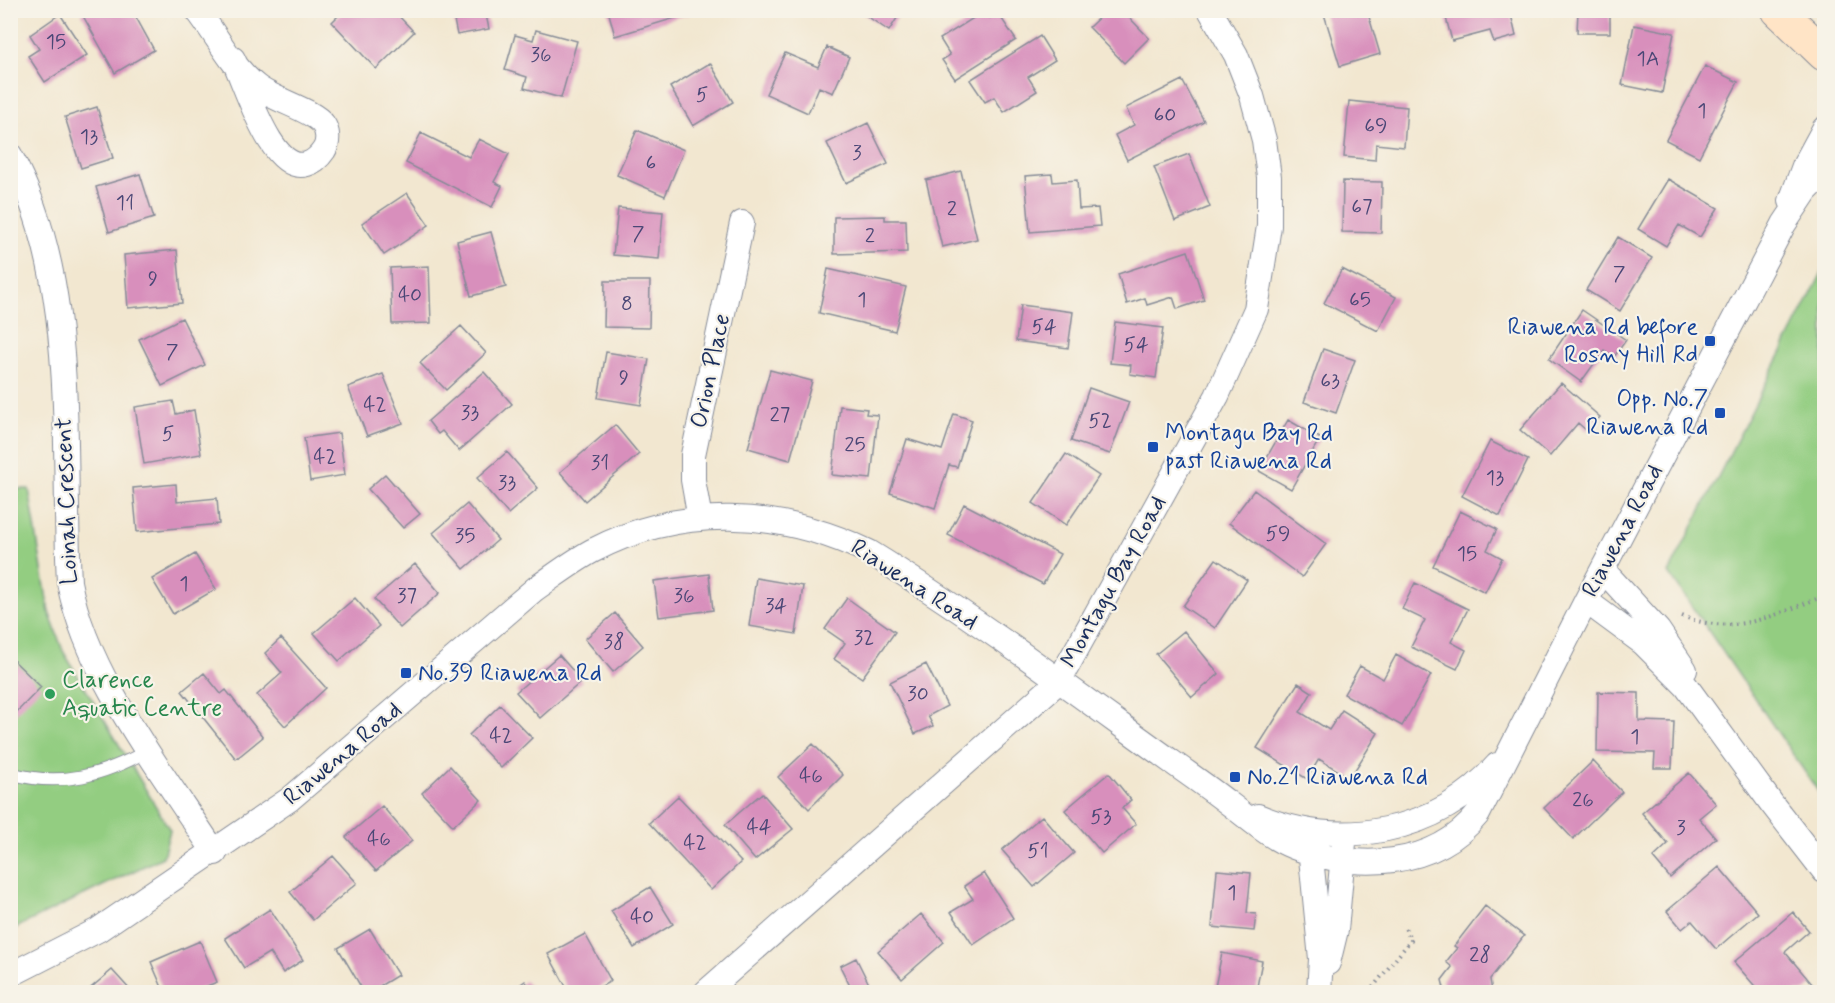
<svg xmlns="http://www.w3.org/2000/svg" width="1835" height="1003" font-family="Mynerve,sans-serif">
<rect width="100%" height="100%" fill="#f7f3e8"/>
<filter id="ink" filterUnits="userSpaceOnUse"><feTurbulence type="fractalNoise" baseFrequency=".0167" numOctaves="2"/><feDisplacementMap in="SourceGraphic" scale="12" xChannelSelector="R" yChannelSelector="G"/><feConvolveMatrix kernelMatrix="1 2 1 2 8 2 1 2 1" color-interpolation-filters="sRGB"/></filter>
<filter id="wash" filterUnits="userSpaceOnUse"><feTurbulence type="fractalNoise" baseFrequency=".008" numOctaves="4" result="noise"/><feDisplacementMap in="SourceGraphic" scale="24" xChannelSelector="R" yChannelSelector="G"/><feGaussianBlur stdDeviation="1.35" result="paint"/><feColorMatrix in="noise" values="0 0 0 0 0 0 0 0 0 0 0 0 0 0 0 0 0 1.4 0 .05"/><feComposite in="paint" operator="in"/></filter>
<g filter="url(#wash)">
<rect width="100%" height="100%" fill="#f2e7d0"/>
<path fill="#93cd81" stroke="#577e70" stroke-width="1.5" d="M1824,269V800L1669,573Z
M10,489H29L49,612L63,651L170,830L163,857L11,930Z"/>
<g id="blocks">
<path fill="#d88fbc" d="M89,10H132L154,50L115,73L82,14Z
M344,10H393L414,32L376,69L332,22Z
M452,10H485L489,29L457,35Z
M608,10H692V13L615,36Z
M858,10H902L889,31Z
M986,10L990,18L998,13L1016,40L955,79L942,60L950,55L940,39Z
M1107,10H1122L1149,38L1124,63L1089,27Z
M1334,10H1367L1380,54L1340,66L1324,14Z
M1444,10H1510L1516,36L1494,42L1490,31L1452,41Z
M1578,10H1610V33H1577Z
M60,14L87,55L45,82L28,56L39,49L30,35Z
M1634,25L1674,33L1662,93L1622,85Z
M536,30L577,41L561,98L524,88L527,77L505,70L515,35L533,40Z
M1040,36L1055,60L1028,77L1037,91L1004,112L994,97L985,102L970,80Z
M827,47L849,57L833,93L819,87L808,113L766,94L785,53L818,67Z
M710,63L733,102L693,126L670,87Z
M1705,66L1738,82L1699,157L1666,140Z
M1182,80L1204,121L1127,160L1115,135L1134,125L1126,108Z
M1349,101L1407,107L1404,147L1376,144L1375,160L1344,157Z
M97,107L113,158L81,168L65,117Z
M868,123L888,164L846,183L827,143Z
M637,130L684,150L665,196L617,175Z
M421,133L469,157L479,139L509,154L494,182L502,186L492,207L406,163Z
M1189,154L1210,207L1175,221L1154,167Z
M961,171L977,239L942,247L926,180Z
M140,174L154,218L109,232L96,187Z
M1052,174L1053,182L1077,180L1079,209L1098,208L1100,226L1030,232L1025,176Z
M1668,179L1718,208L1700,237L1679,225L1666,246L1638,229Z
M1343,181L1382,182L1381,233L1342,232Z
M407,193L429,225L384,255L362,223Z
M618,208L663,212L659,259L613,255Z
M885,216V220H906L907,252L834,254V217Z
M491,232L506,287L471,296L457,241Z
M1618,237L1652,258L1620,311L1586,290Z
M177,250L182,303L128,308L124,255Z
M1188,251L1204,300L1177,309L1173,297L1147,305L1145,298L1127,304L1118,274Z
M429,266L431,323L392,324L390,268Z
M828,269L906,287L895,331L819,313Z
M1342,269L1396,297L1378,331L1324,303Z
M605,281H650L649,328L604,327Z
M1021,305L1073,312L1068,348L1016,341Z
M1582,310L1626,340L1614,357L1604,350L1581,382L1549,359Z
M182,318L205,365L162,386L139,339Z
M1115,322L1163,328L1156,378L1130,374L1131,365L1110,363Z
M461,326L486,353L446,390L420,363Z
M1323,349L1355,360L1336,413L1304,402Z
M606,352L649,359L641,405L598,398Z
M770,370L812,381L790,460L748,448Z
M484,372L512,404L459,451L442,431L438,434L428,421Z
M383,374L403,423L367,436L348,387Z
M1561,383L1600,417L1587,431L1578,423L1550,456L1520,430Z
M1089,388L1129,402L1110,454L1071,441Z
M173,401L176,414L194,410L201,454L144,464L135,407Z
M840,406L867,409L866,414L878,415L871,479L832,475Z
M954,414L972,420L957,467L949,465L935,508L890,493L907,439L942,450Z
M1288,420L1320,438L1291,489L1259,471Z
M615,425L639,454L585,501L560,472Z
M339,433L345,475L310,481L304,438Z
M1490,441L1528,460L1500,516L1462,496Z
M507,452L538,488L508,514L477,478Z
M1066,454L1099,476L1066,525L1033,503Z
M385,474L420,514L403,528L368,489Z
M176,484L177,502L217,498L219,524L137,532L133,488Z
M1254,490L1326,544L1302,577L1229,523Z
M467,504L498,540L464,569L433,533Z
M964,504L1060,554L1043,584L948,535Z
M1460,511L1497,529L1487,550L1502,558L1485,592L1433,566Z
M195,554L216,589L173,614L152,579Z
M1216,559L1247,580L1215,628L1183,606Z
M415,564L440,593L400,628L374,599Z
M709,574L713,610L659,617L654,581Z
M756,578L803,586L796,634L749,626Z
M1415,583L1468,609L1451,642L1466,650L1457,669L1411,647L1425,620L1402,609Z
M355,598L379,626L339,661L314,633Z
M847,598L895,632L862,678L834,659L845,643L825,629Z
M615,613L643,646L613,672L585,639Z
M1184,631L1219,674L1192,697L1156,654Z
M281,638L326,688L285,726L257,695L282,673L265,653Z
M559,655L582,681L540,718L516,692Z
M1396,655L1431,675L1402,726L1344,694L1360,666L1383,679Z
M10,657L41,687L10,719Z
M926,664L947,706L928,716L933,726L915,734L890,682Z
M204,673L221,694L226,690L263,737L236,759L182,691Z
M1298,683L1312,692L1300,712L1329,730L1342,710L1378,733L1350,778L1319,759L1307,779L1257,748Z
M1598,692L1639,693V721L1674,722L1672,768H1654L1655,753L1597,752Z
M500,705L532,738L501,768L469,735Z
M813,744L843,775L809,809L778,777Z
M1593,761L1622,792L1573,839L1544,808Z
M450,766L481,800L453,826L422,793Z
M1109,773L1131,800L1122,808L1136,824L1102,853L1065,810Z
M1689,773L1716,804L1699,818L1716,838L1670,878L1653,858L1668,844L1642,813Z
M762,793L793,829L755,860L725,825Z
M678,796L741,862L711,890L649,823Z
M382,806L412,841L376,871L346,837Z
M1042,816L1074,853L1034,887L1002,850Z
M333,856L357,883L313,920L290,892Z
M1719,867L1758,913L1716,949L1692,921L1682,929L1667,911Z
M1217,870L1251,873L1247,913L1256,914L1254,931L1212,927Z
M984,873L1013,918L973,945L951,912L973,899L964,886Z
M650,887L673,924L634,948L611,911Z
M1485,906L1524,936L1490,979L1492,992H1445L1442,980L1452,967L1446,962L1457,948L1454,946Z
M270,909L303,960L283,973L270,952L244,968L225,938Z
M1793,912L1809,931L1785,952L1813,985L1803,992H1760L1734,962Z
M921,914L944,942L902,979L878,951Z
M370,929L398,975L370,992H364L338,948Z
M585,934L611,981L591,992H569L548,954Z
M200,941L217,982L192,992H164L151,962Z
M1222,953L1262,961L1256,992H1214Z
M856,958L873,992H853L840,966Z
M112,970L132,992H86Z
M525,981L534,992H510Z"/>
</g>
</g>
<g filter="url(#ink)">
<use href="#blocks" fill-opacity="0" stroke="#868b97" stroke-width="1.5"/>
<g fill="none" stroke-linecap="round" stroke-linejoin="round">
<g stroke="#868b97" stroke-width="14">
<path id="service" d="M10,773C61,788 104,775 149,750"/>
</g>
<g stroke="#868b97" stroke-width="26">
<path id="minor" d="M197,10C216,34 232,67 256,86C273,100 313,110 323,124C328,131 329,142 324,150C320,156 314,162 307,164C271,175 246,84 233,59
M10,155C79,280 62,444 69,582C86,675 163,773 215,853
M1791,201L1804,166L1824,129
M700,519L693,480V455L742,223
M1603,570L1658,630L1685,670
M1586,601L1643,643L1686,686L1772,804L1824,871
M1258,816C1341,851 1437,833 1497,765
M1309,837L1321,959L1319,992
M1328,963L1336,930L1344,843
M10,975L98,930L290,799L535,589C554,576 572,562 592,551C681,504 780,509 869,552C973,616 1072,690 1172,762C1190,775 1209,788 1227,802C1249,818 1268,837 1294,847C1356,871 1434,869 1478,814L1586,601L1784,224L1806,191L1824,173
M706,992L1059,681L1217,396L1256,309L1269,226V177L1264,140L1252,96L1236,55L1210,10"/>
</g>
<g stroke="#868b97" stroke-width="35">
<path id="secondary" d="M1778,10L1824,54"/>
</g>
<path stroke="#868b97" stroke-width="4" stroke-dasharray="1.5 4.5" stroke-linecap="butt" d="M1682,616C1735,637 1774,615 1824,596
M1369,992L1411,940L1405,928"/>
<use href="#service" stroke="#fff" stroke-width="12"/>
<use href="#minor" stroke="#fff" stroke-width="24"/>
<use href="#secondary" stroke="#ffe4c6" stroke-width="33"/>
</g>
</g>
<g fill="#1a4fb4" stroke="#f7f3e8" stroke-width="2">
<rect x="1704" y="335" width="12" height="12" rx="3"/>
<rect x="1714" y="407" width="12" height="12" rx="3"/>
<rect x="1147" y="441" width="12" height="12" rx="3"/>
<rect x="400" y="667" width="12" height="12" rx="3"/>
<rect x="1229" y="771" width="12" height="12" rx="3"/>
</g>
<circle fill="#2e9e5b" stroke="#f7f3e8" stroke-width="2" cx="50" cy="694" r="6"/>
<g text-anchor="middle" dominant-baseline="central" stroke-width="4.5" stroke-linejoin="round" paint-order="stroke">
<g font-size="21" fill="#4a4776">
<text x="56" y="42">15</text>
<text x="541" y="55">36</text>
<text x="1648" y="59">1A</text>
<text x="702" y="95">5</text>
<text x="1702" y="111">1</text>
<text x="1165" y="115">60</text>
<text x="1376" y="126">69</text>
<text x="89" y="137">13</text>
<text x="857" y="153">3</text>
<text x="651" y="163">6</text>
<text x="125" y="203">11</text>
<text x="1362" y="207">67</text>
<text x="952" y="209">2</text>
<text x="638" y="234">7</text>
<text x="870" y="236">2</text>
<text x="1619" y="274">7</text>
<text x="153" y="279">9</text>
<text x="410" y="295">40</text>
<text x="862" y="300">1</text>
<text x="1360" y="300">65</text>
<text x="627" y="304">8</text>
<text x="1044" y="327">54</text>
<text x="1136" y="345">54</text>
<text x="172" y="352">7</text>
<text x="624" y="378">9</text>
<text x="1330" y="381">63</text>
<text x="375" y="405">42</text>
<text x="470" y="413">33</text>
<text x="780" y="415">27</text>
<text x="1100" y="421">52</text>
<text x="168" y="434">5</text>
<text x="855" y="445">25</text>
<text x="325" y="457">42</text>
<text x="600" y="463">31</text>
<text x="1495" y="478">13</text>
<text x="507" y="483">33</text>
<text x="1278" y="534">59</text>
<text x="465" y="536">35</text>
<text x="1467" y="554">15</text>
<text x="184" y="584">1</text>
<text x="407" y="596">37</text>
<text x="684" y="596">36</text>
<text x="776" y="606">34</text>
<text x="864" y="638">32</text>
<text x="614" y="642">38</text>
<text x="918" y="694">30</text>
<text x="501" y="736">42</text>
<text x="1635" y="737">1</text>
<text x="811" y="776">46</text>
<text x="1583" y="800">26</text>
<text x="1101" y="817">53</text>
<text x="759" y="827">44</text>
<text x="1681" y="828">3</text>
<text x="379" y="839">46</text>
<text x="695" y="843">42</text>
<text x="1038" y="851">51</text>
<text x="1232" y="893">1</text>
<text x="642" y="917">40</text>
<text x="1480" y="955">28</text>
</g>
<g font-size="24" fill="#164399" stroke="#f7f3e8" text-anchor="start">
<text x="1698" y="327" text-anchor="end">Riawena Rd before<tspan x="1698" dy="28">Rosny Hill Rd</tspan></text>
<text x="1708" y="399" text-anchor="end">Opp. No.7<tspan x="1708" dy="28">Riawena Rd</tspan></text>
<text x="1165" y="433">Montagu Bay Rd<tspan x="1165" dy="28">past Riawena Rd</tspan></text>
<text x="418" y="673">No.39 Riawena Rd</text>
<text x="1247" y="777">No.21 Riawena Rd</text>
</g>
<g font-size="24" fill="#1b2f5e" stroke="#f7f3e8">
<text transform="translate(711 371) rotate(-78)">Orion Place</text>
<text transform="translate(67 501) rotate(-92)">Loinah Crescent</text>
<text transform="translate(1623 531) rotate(-62)">Riawena Road</text>
<text transform="translate(1114 582) rotate(-61)">Montagu Bay Road</text>
<text transform="translate(914 585) rotate(33)">Riawena Road</text>
<text transform="translate(343 754) rotate(-40)">Riawena Road</text>
</g>
<g font-size="24" fill="#27864d" stroke="#f7f3e8" text-anchor="start">
<text x="62" y="680">Clarence<tspan x="62" dy="28">Aquatic Centre</tspan></text>
</g>
</g>
<rect width="1835" height="1003" fill="none" stroke="#f7f3e8" stroke-width="36"/>
</svg>
